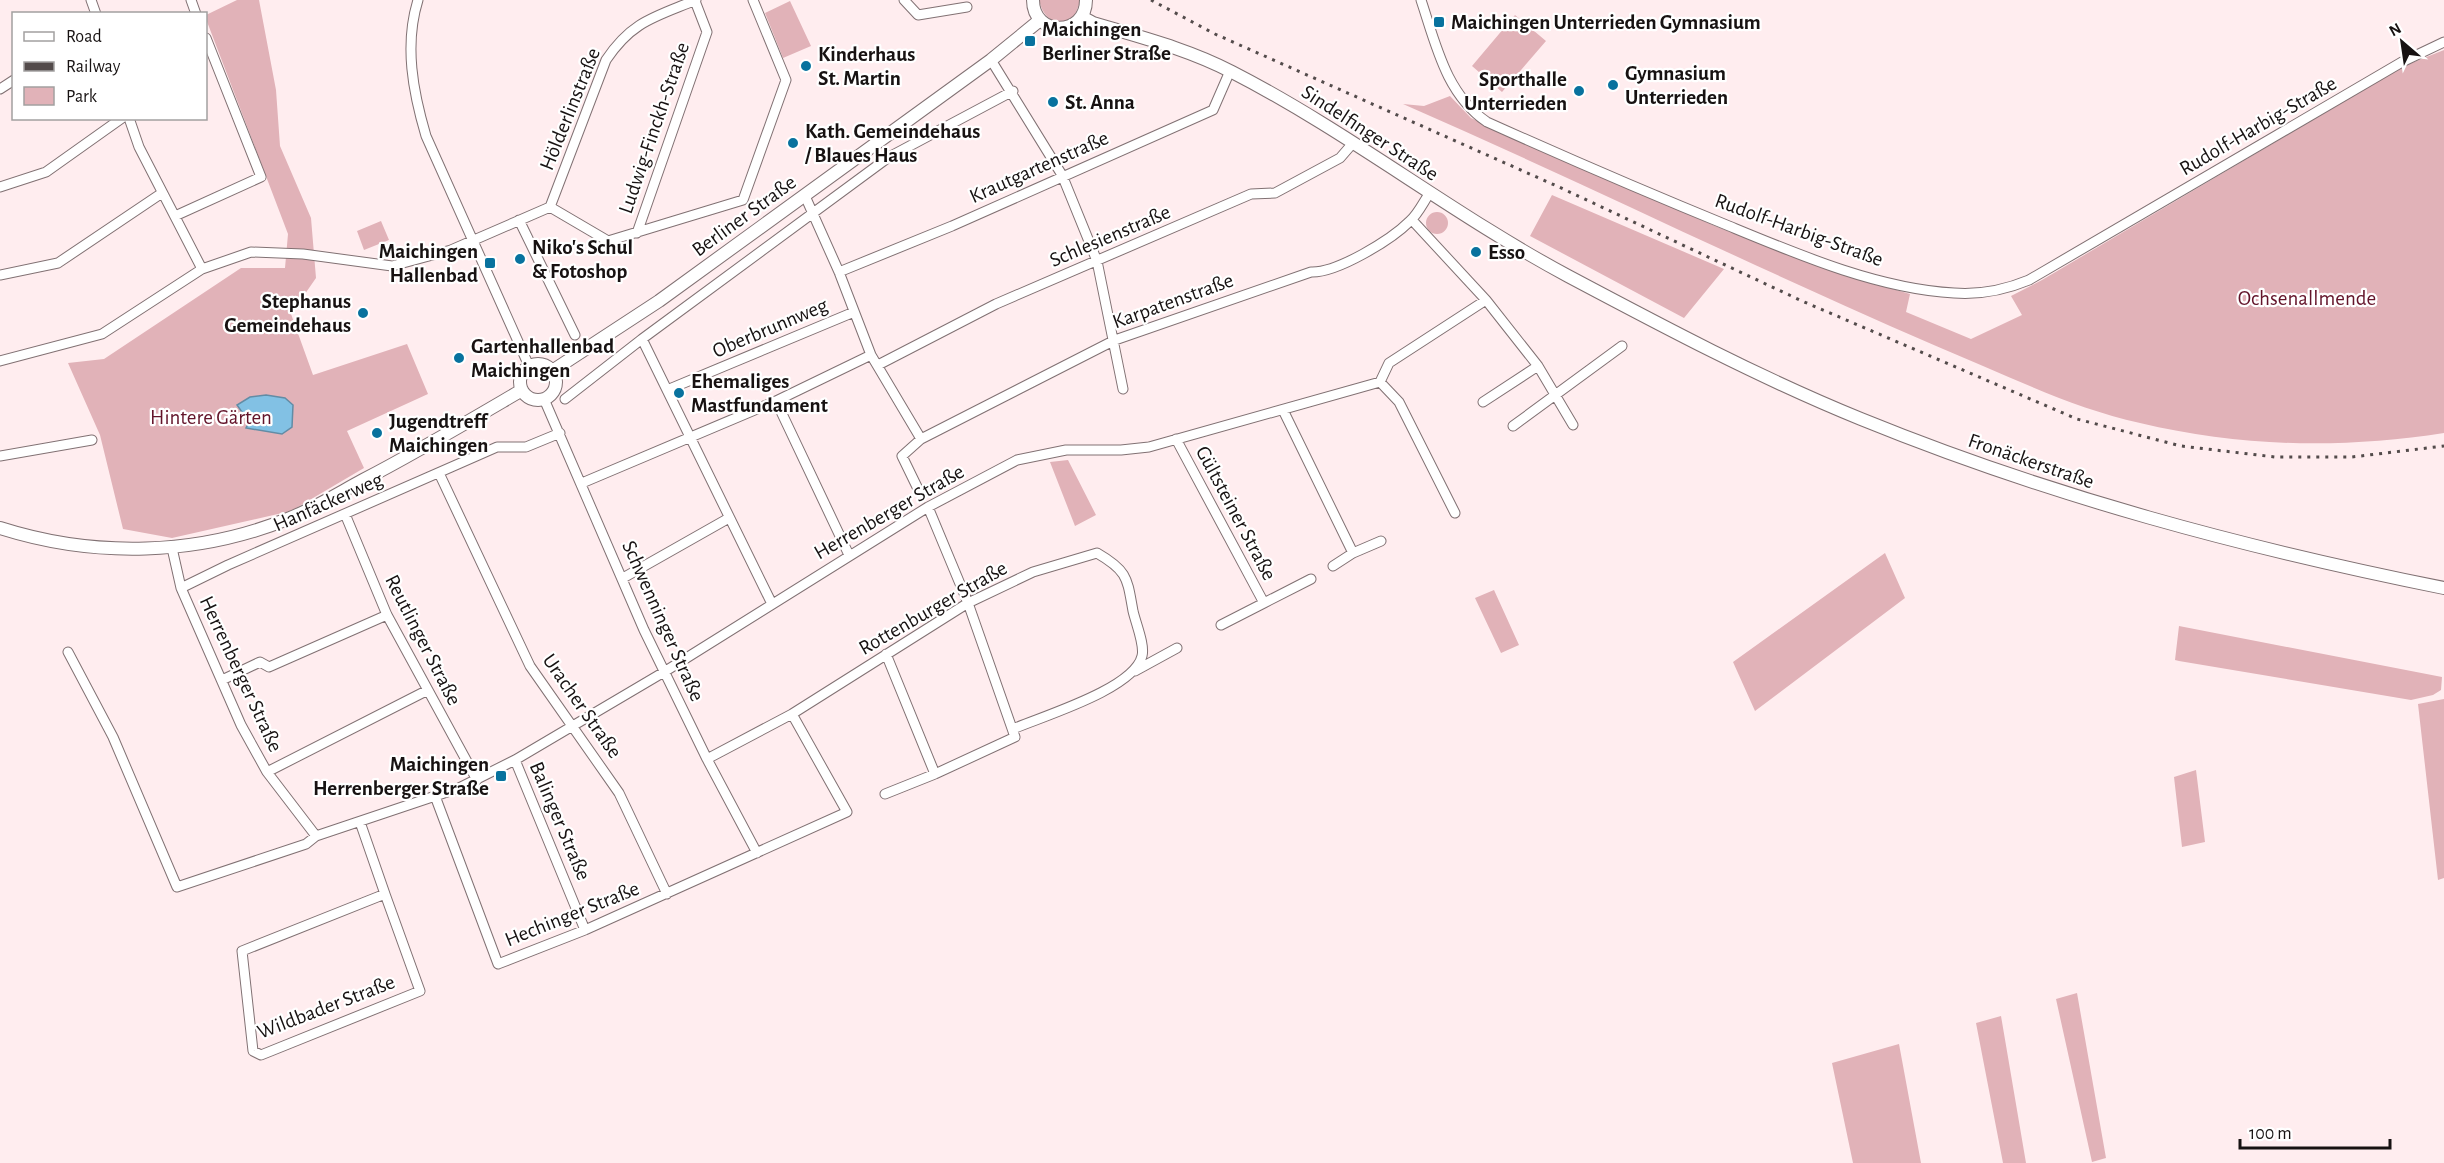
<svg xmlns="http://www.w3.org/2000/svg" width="2444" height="1163" font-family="'Alegreya Sans',sans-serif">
<rect width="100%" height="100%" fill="#ffedef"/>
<path fill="#e1b2b8" d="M237,0H259L276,90L280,146L311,218L316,278L291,314L313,375L407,344L428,394L347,431L364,468L291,511L172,538L123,529L100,435L68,363L104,359L241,268H285L288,234L206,19V15Z
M1039,0H1080V2L1074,17C1057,30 1043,18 1039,0Z
M790,1L811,46L783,58L765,13Z
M1515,15L1546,41L1502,92L1472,66Z
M2444,50V433C2341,449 2241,447 2140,423C2085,411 2034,388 1983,366C1921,340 1860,313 1799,285C1667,225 1536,162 1403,104L1424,106L1450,96L1471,118L1715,226L1828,270L1910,294L1906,312L1971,339L2022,315L2011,296L2042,280L2404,66Z
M1552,195L1724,269L1684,318L1530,236Z
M1426 223a11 11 0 1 1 22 0a11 11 0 1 1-22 0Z
M381,221L389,240L364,250L357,231Z
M1068,460L1096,515L1075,526L1050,462Z
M1885,553L1905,598L1755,711L1733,662Z
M1494,590L1519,645L1501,653L1475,598Z
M2179,626L2442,677L2441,690L2433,695L2411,700L2179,661L2175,660Z
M2444,699V878L2438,880L2418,704Z
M2196,770L2205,842L2182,847L2174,777Z
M2077,993L2106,1158L2092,1162L2056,999Z
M2001,1016L2026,1163H2003L1976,1023Z
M1899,1044L1921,1163H1853L1832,1063Z"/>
<path fill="#82c1e4" stroke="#628ca5" stroke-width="1.5" d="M266,395L285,398L293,405L292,427L282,434L246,428L249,422L237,405L250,397Z"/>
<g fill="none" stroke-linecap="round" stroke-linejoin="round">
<g stroke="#817173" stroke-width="11">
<path id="street" d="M91,0L96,14
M191,0L196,14
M418,0C404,45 413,92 426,136L529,366
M904,0L918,15L967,7
M1421,0C1436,45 1446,94 1487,122C1567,158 1648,193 1729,226C1799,255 1879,289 1954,293C1981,295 2005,290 2029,280L2402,62L2444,42
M991,60L1062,175L1097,261L1123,389
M0,89L14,80
M129,118L139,147L202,269
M0,187L46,172L122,118
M805,196L839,272L871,355L921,439
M550,207L606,60C632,21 655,17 696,0
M175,216L261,177L206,38
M519,220L575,335
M1412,220L1486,300L1538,366L1573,425
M637,233L707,32L695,1
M839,272L952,226L1213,110L1230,71
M0,275L58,263L162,193
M642,339L772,604
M0,361L102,334L202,269L251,252L303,254L392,266L451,250L550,207L608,241L743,200L786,80L753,0
M878,365L996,304L1251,194L1275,193L1340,158L1353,143
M1380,382L1389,363L1486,300
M667,390L854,312
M544,399L644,630L707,759L757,853
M565,399L642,339L889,157L1013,91
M776,401L849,555
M1483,402L1538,366
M1283,410L1353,553
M1513,426L1622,346
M1176,439L1264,603L1221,625
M0,456L92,440
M439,473L530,666L619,793L667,894
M582,483L776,401L871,355
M919,491L902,456L921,439L1115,340L1311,272C1337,273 1391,240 1410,221C1418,214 1423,203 1429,194
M345,514L387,615L477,780
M172,548L181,588L241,725L267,772L316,836
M1333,566L1353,553L1381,541
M623,578L729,518
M181,588L228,565L497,447H526L560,433
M1264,603L1311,579
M68,652L113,737L177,887L306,844L316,836L459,788L515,760L664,672L928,507L1017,460L1066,450H1121L1149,447L1380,382L1399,402L1455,513
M886,654L935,774L1015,737L968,603L928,507
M1135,671L1177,648
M222,680L260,662L269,667L387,615
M707,759L792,714L968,603L1033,572L1097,553C1128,571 1127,578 1133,611C1136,624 1145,645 1142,656C1134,689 1043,716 1013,729
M515,760L585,930
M267,772L426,691
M885,794L935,774
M435,796L498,964L585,930L847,812L792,714
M360,822L385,894
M385,894L420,991L271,1051L261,1055L253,1051L242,951Z"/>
</g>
<g stroke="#817173" stroke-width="14">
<path id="secondary" d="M1033,0C1033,37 1086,37 1086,0
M1082,17L1093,23C1140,37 1188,49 1232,72C1349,132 1452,214 1568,276C1664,327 1760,378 1861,419C2050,496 2244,548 2444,588
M520 382a18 18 0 1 1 36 0a18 18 0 1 1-36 0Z
M552,371L659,301L991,60L1040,20
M0,528C94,558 198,556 290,518C315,508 339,493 363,480C417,452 469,421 522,390"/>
</g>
<use href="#street" stroke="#fff" stroke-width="9"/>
<use href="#secondary" stroke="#fff" stroke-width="12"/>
<path stroke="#534b4b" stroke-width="3" stroke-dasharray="3 6" stroke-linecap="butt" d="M1151,0L1215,34L1559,187L1802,301L2077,419L2181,446L2275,457H2352L2444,446"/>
</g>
<g fill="#08729e" stroke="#fff" stroke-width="2">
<rect x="1433" y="16" width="12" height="12" rx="3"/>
<rect x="1024" y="35" width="12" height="12" rx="3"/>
<circle cx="806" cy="66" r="6"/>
<circle cx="1613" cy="85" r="6"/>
<circle cx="1579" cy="91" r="6"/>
<circle cx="1053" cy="102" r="6"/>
<circle cx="793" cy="143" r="6"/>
<circle cx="1476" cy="252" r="6"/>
<circle cx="520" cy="259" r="6"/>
<rect x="484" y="257" width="12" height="12" rx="3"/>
<circle cx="363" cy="313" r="6"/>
<circle cx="459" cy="358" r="6"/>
<circle cx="679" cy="393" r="6"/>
<circle cx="377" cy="433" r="6"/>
<rect x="495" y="770" width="12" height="12" rx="3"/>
</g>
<g text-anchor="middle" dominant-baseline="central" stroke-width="4.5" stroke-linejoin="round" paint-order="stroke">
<g font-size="21" font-weight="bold" fill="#171212" stroke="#fff" text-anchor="start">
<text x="1451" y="22">Maichingen Unterrieden Gymnasium</text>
<text x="1042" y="29">Maichingen<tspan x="1042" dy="24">Berliner Straße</tspan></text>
<text x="818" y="54">Kinderhaus<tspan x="818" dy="24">St. Martin</tspan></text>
<text x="1625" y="73">Gymnasium<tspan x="1625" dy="24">Unterrieden</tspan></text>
<text x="1567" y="79" text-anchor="end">Sporthalle<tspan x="1567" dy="24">Unterrieden</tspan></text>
<text x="1065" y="102">St. Anna</text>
<text x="805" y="131">Kath. Gemeindehaus<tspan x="805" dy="24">/ Blaues Haus</tspan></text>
<text x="532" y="247">Niko's Schul<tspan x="532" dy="24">&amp; Fotoshop</tspan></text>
<text x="478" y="251" text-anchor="end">Maichingen<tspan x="478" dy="24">Hallenbad</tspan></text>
<text x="1488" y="252">Esso</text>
<text x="351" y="301" text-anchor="end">Stephanus<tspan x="351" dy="24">Gemeindehaus</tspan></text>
<text x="471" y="346">Gartenhallenbad<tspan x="471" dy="24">Maichingen</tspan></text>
<text x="691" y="381">Ehemaliges<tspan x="691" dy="24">Mastfundament</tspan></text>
<text x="389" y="421">Jugendtreff<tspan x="389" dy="24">Maichingen</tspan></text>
<text x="489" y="764" text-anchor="end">Maichingen<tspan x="489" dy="24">Herrenberger Straße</tspan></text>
</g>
<g font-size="21" fill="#171212" stroke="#fff">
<text transform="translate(570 109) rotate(-68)">Hölderlinstraße</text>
<text transform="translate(2258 126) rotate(-30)">Rudolf-Harbig-Straße</text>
<text transform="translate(654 128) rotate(-71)">Ludwig-Finckh-Straße</text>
<text transform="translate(1370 133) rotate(33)">Sindelfinger Straße</text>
<text transform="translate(1039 167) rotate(-24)">Krautgartenstraße</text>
<text transform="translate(744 216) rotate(-36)">Berliner Straße</text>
<text transform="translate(1799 230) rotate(20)">Rudolf-Harbig-Straße</text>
<text transform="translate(1110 236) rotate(-23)">Schlesienstraße</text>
<text transform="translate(1173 301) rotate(-20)">Karpatenstraße</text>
<text transform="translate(770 328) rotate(-23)">Oberbrunnweg</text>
<text transform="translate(2031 461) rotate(19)">Fronäckerstraße</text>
<text transform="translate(328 502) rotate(-24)">Hanfäckerweg</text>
<text transform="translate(889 512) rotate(-30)">Herrenberger Straße</text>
<text transform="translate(1236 513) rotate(62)">Gültsteiner Straße</text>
<text transform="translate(933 608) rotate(-30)">Rottenburger Straße</text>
<text transform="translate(663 621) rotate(66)">Schwenninger Straße</text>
<text transform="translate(423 640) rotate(63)">Reutlinger Straße</text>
<text transform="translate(241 674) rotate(65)">Herrenberger Straße</text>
<text transform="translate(582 706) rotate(55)">Uracher Straße</text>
<text transform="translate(560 821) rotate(67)">Balinger Straße</text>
<text transform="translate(572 914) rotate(-22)">Hechinger Straße</text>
<text transform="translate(326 1007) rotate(-21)">Wildbader Straße</text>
</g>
<g font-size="21" fill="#63142a" stroke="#fff">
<text x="2307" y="298">Ochsenallmende</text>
<text x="211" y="417">Hintere Gärten</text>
</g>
</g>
<rect x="12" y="12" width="195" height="108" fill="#ffffff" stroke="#a2a0a0" stroke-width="1.5"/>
<rect x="24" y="32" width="30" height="9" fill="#ffffff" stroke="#a2a0a0" stroke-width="1.5"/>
<text x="66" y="42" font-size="18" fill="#171212">Road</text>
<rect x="24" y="62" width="30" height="9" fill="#534b4b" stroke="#a2a0a0" stroke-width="1.5"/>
<text x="66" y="72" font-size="18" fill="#171212">Railway</text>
<rect x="24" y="87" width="30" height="18" fill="#e1b2b8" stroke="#a2a0a0" stroke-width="1.5"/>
<text x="66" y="102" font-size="18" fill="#171212">Park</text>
<g transform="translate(2402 42) rotate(331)" stroke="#ffffff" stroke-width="4.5" paint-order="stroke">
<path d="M0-4.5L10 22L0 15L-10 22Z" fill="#171212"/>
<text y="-9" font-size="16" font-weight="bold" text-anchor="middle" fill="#171212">N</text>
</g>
<path d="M2240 1139v9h150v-9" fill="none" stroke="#171212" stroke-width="3"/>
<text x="2249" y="1139" font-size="18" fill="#171212" stroke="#ffffff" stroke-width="4.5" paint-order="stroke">100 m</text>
</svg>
